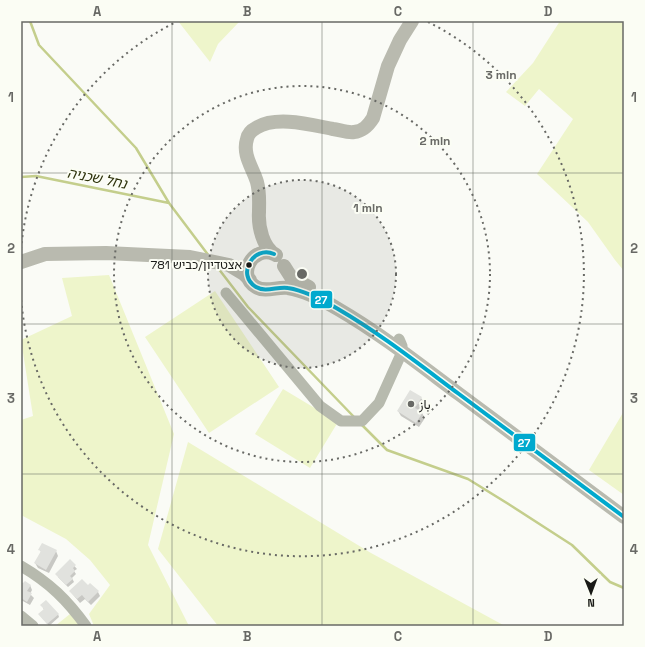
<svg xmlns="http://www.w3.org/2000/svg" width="645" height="647" font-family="'Space Grotesk',Vazirmatn,'Noto Sans Hebrew',sans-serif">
<rect width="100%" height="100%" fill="#fafbf6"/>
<path fill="#eef5cb" d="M178,21H240L218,44L210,62Z
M560,21H624V271L615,260L588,222L537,174L573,119L539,89L525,106L506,92L533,63Z
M109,275L174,434L148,545L189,626H94L89,614L110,585L90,560L66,539L21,515V420L33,416L21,340L72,316L62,278Z
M215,291L279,387L209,433L145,337Z
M283,389L338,422L310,468L255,434Z
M624,411V495L589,470Z
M188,442L371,553L505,626H218L158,549Z
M70,614L80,626H55Z"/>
<path fill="#0003" d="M421,398L424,402L418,411L422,413L425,418L419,427L401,416L398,411Z
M40,550L56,551L58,556L49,573L38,568L35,563L41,552Z
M70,561L77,569L74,571L76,574L72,578L74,582L68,587L58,577Z
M21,583L30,585L32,590L30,594L34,598L30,605L21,600Z
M88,587L98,592L100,596L91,605L85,599L80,603L70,591Z
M42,605L58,614L59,617L49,626L39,614L44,610Z"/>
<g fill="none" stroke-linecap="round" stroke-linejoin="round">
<path stroke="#c4ce8c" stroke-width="2.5" d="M30,21L39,45L136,148L169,203L209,256
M21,177L36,176L169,203
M218,268L248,307L355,418
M361,424L387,450L468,479L510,505L572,545L610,582L624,588"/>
</g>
<path fill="#e1e2de" d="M410,390L422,397L415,408L423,412L416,423L397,411Z
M42,543L57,550L46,570L34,563L41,551L38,550Z
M70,559L76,565L73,568L75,571L70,576L73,579L66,585L55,574Z
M82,579L88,585L90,583L99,591L88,602L82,595L77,599L69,591Z
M25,581L31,585L27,591L32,593L27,602L21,598V582L23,583Z
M46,600L59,614L47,624L38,614L44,609L40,605Z"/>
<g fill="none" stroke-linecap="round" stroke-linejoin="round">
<path stroke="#b7baae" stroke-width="11" d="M226,293L320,406L341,421H362L379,403L402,352V346L399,339
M21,566C50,583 67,600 86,626
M21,616L33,626"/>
<path stroke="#b9baaf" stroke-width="14" d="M274,254C253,245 236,275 256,287C266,293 278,286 288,288C306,291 323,300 338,309C381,334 420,365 459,394C514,435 569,476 624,517
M276,255C263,248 258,227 259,212C259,202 260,193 257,182C253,168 242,155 247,139C248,134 252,130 256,128C276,115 312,125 333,129C340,130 348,133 354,132C363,131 368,126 373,118L388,66L400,40L412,21
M21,262L45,254L106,253L190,257L229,265L244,274L250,280
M284,266L291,277L309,287"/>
<g stroke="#fbfdf4" stroke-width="7">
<path id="bus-1" d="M274,254C253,245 236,275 256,287C266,293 278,286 288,288C306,291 323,300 338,309C381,334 420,365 459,394C514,435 569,476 624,517"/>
</g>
<use href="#bus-1" stroke="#00a9ce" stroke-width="4"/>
</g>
<path fill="none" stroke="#686965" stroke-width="1" stroke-opacity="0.55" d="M172,21V626M322,21V626M473,21V626M21,173H624M21,324H624M21,474H624"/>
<circle cx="302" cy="274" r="94" fill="#686965" fill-opacity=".12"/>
<g fill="none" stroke="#686965" stroke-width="2" stroke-dasharray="2 4">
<circle cx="302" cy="274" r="94"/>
<circle cx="302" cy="274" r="188"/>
<path d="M21 249A282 282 0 0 1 176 22M428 22A282 282 0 1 1 21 299"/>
</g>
<circle fill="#191a17" stroke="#fbfdf4" stroke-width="1.5" cx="249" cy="265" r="3.5"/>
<circle fill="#686965" stroke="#fbfdf4" stroke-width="1.5" cx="411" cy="404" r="4"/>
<g text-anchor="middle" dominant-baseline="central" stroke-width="4" stroke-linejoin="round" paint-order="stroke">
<g font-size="12" fill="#191a17" stroke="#fbfdf4" text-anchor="end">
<text x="242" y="265">אצטדיון/כביש 781</text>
</g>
<g font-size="13" fill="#191a17" stroke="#fbfdf4" text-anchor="start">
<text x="419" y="404">باز</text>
</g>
<g font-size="14" font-style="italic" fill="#2d320b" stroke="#fbfdf4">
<text transform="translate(97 178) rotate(11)">נחל שכניה</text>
</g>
</g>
<circle cx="302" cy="274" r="6" fill="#686965" stroke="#fbfdf4" stroke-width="2"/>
<g font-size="12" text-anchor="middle" font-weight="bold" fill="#686965" stroke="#fbfdf4" stroke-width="4" stroke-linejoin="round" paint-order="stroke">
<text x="501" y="79">3 min</text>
<text x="435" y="145">2 min</text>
<text x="368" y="212">1 min</text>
</g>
<g stroke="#fbfdf4" stroke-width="1.5">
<rect x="310" y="290" width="23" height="19" rx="4" fill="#00a9ce"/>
<rect x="513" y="433" width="23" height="19" rx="4" fill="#00a9ce"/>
</g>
<g font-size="11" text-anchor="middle" font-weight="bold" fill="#fff">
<text x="321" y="304">27</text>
<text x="524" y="447">27</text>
</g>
<rect width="645" height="647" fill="none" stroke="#fbfdf4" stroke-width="44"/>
<g transform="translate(591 593) rotate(179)" stroke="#fbfdf4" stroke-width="3" paint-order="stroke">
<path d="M0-3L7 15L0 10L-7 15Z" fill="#191a17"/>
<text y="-6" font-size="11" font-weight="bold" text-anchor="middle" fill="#191a17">N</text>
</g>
<rect x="22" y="22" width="601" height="603" fill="none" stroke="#686965" stroke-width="1.5"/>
<g font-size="13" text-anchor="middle" font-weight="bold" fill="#686965">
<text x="97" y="16">A</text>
<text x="247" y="16">B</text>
<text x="398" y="16">C</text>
<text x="548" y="16">D</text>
<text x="11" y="102">1</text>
<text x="634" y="102">1</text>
<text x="11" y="253">2</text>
<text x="634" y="253">2</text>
<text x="11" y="403">3</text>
<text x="634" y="403">3</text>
<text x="11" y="554">4</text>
<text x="634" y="554">4</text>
<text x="97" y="641">A</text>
<text x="247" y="641">B</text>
<text x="398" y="641">C</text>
<text x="548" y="641">D</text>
</g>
</svg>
